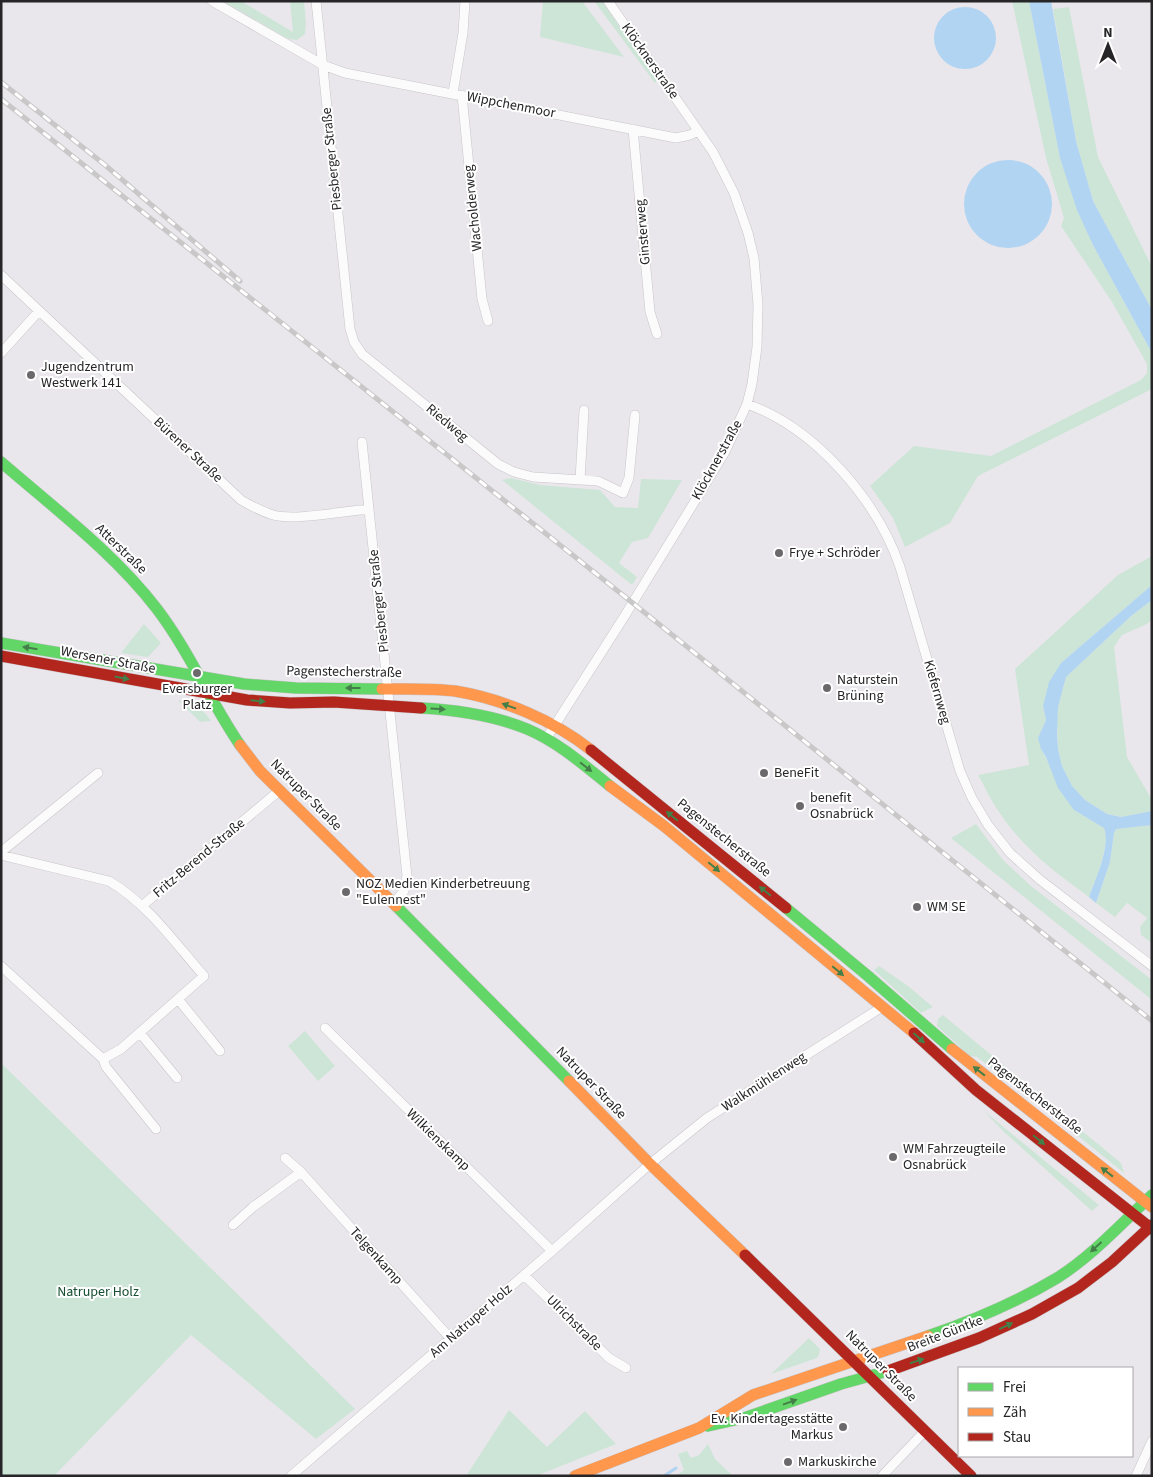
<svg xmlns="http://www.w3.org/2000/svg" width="1153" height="1477" font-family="'Source Sans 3',sans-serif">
<rect width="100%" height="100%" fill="#eae7ec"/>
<path fill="#cde5d7" d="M223,1H241L293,32L290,1H304L306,24L305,34L297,40L288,39Z
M543,1H582L624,57L540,37Z
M594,1H602L657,81L655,83Z
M1012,1H1029L1060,158L1093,245L1152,353V389L978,476L950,523L905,547L893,518L870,486L914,446L991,456L1141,380L1147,373V364L1112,302L1061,226L1064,218L1046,158Z
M1069,7L1098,157L1152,267V310L1093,201L1076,141L1053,9Z
M511,478L540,485L600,490L615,507L638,508L641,479L682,480L648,538L632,542L619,563L637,577L632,585L502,480Z
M1152,556V585L1061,663L1043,706L1046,720L1041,731V749L1074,810L1104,828C1111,846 1095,879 1089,897C1054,872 1023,848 999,812C991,801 985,787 978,775L1029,765L1015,669L1118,575Z
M1152,600V619L1147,624L1122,635L1114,647L1127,757L1152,800V811L1122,817L1107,814L1085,800L1072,786L1062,766L1058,749L1057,723L1058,707L1066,677L1131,616Z
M144,624L161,643L148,657L121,653Z
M178,700C193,703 202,707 211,721L200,722Z
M976,824L1003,860L1031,886L1152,980V1000L951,838Z
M1152,825V943L1141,935L1140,927L1147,918L1127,903L1115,917L1096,903L1110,862L1114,833L1116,829Z
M879,966L908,986L933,1007L921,1013L874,970Z
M943,1015L1053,1106L1046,1111L977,1057L970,1056L937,1026L938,1019Z
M305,1031L335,1066L318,1081L288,1046Z
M1,1063L355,1409L316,1439L191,1335L54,1476H1Z
M984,1111L1099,1205L1092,1211L1003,1131Z
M1064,1116L1121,1163L1124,1173L1062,1123L1061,1120Z
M809,1338L820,1349L819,1355L817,1358L771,1374Z
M509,1410L547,1447L585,1411L616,1444L536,1476H466Z
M708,1444L715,1459L733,1476H676L684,1470L678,1454L687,1451L691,1458L699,1455Z"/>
<path fill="#b0d4f2" d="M1029,1H1051L1076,141L1093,201L1152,310V353L1093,245L1077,210L1060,158Z
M934 38a31 31 0 1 1 62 0a31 31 0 1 1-62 0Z
M964 204a44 44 0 1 1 88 0a44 44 0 1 1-88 0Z
M1152,585V600L1131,616L1066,677L1058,707L1057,734L1058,749L1062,766L1072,786L1085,800L1107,814L1121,817L1152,811V825L1116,829L1114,833L1110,862L1096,903L1089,897C1095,880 1111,846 1104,828L1074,810L1058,788L1046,757L1041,749L1038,738L1046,720L1043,706L1049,682L1061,663Z"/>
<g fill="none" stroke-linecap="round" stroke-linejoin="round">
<path stroke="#b0d4f2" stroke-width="3" d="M664,1476L676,1468"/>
<g stroke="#c7c5c8" stroke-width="10">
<path id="street" d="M212,1L323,65L345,73L676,138L690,135L698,131
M316,1L350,329L354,342L362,354L498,464L514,472L533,477L598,481L623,493L629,478L635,415
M453,93L463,33L465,1
M462,95L482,299L488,321
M633,129L650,312L657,334
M1,275L241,500C251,506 261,511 273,515C295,521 344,511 369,509
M1,353L39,311
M747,404C815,428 877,500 900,567L960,771L972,798L988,825L1010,853L1039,879L1152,966
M362,442L407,876L404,891L393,904
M580,480L584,410
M546,739L624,617L725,452L747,404L752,384L757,347L758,305L754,258L748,233L734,193L713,152L608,1
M1,852L98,773
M1,855L109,881C148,904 175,943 204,976L121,1049L103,1059
M143,905L280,790
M1,966L103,1059L106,1067L156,1129
M178,999L220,1051
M325,1028L552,1251
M140,1033L177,1078
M285,1158L301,1172L451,1339
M233,1225L253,1207L301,1172
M524,1275L609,1358L626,1368
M291,1476L552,1251L650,1164L707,1118L882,1007
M882,1476L925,1431
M1136,1476L1152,1441"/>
</g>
<g stroke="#c7c5c8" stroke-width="12">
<path id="fast" d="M1,462C54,508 114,553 157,609C189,651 210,701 240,745
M1,643L244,684L296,688L382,689
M421,708C457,710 493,715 527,729C558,742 584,765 610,786
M396,906L569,1081
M786,908L868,976L952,1049
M928,1336C972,1321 1017,1302 1057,1278C1092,1256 1122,1223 1152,1195
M708,1426L744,1418L841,1384L888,1371"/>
</g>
<g stroke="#c7c5c8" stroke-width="12">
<path id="slow" d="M382,689C406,689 431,688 455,691C503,699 553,720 591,750
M240,745L260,771L396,906
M610,786L664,826L914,1033
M952,1049L1152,1207
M569,1081L650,1164L745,1255
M575,1476L699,1428L753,1395L928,1336"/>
</g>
<g stroke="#c7c5c8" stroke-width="12">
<path id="jam" d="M1,656L247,700L290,703L334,702L421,708
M591,750L786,908
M914,1033L976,1090L1152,1229
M745,1255L971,1476
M888,1371L979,1338L1032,1314L1078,1288L1112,1262L1152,1225"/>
</g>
<use href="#street" stroke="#fcfbfc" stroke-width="9"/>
<use href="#fast" stroke="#63d668" stroke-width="11"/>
<use href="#slow" stroke="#ff974d" stroke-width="11"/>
<use href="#jam" stroke="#b3261e" stroke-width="11"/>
<g stroke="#c8c8c8" stroke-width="5">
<path id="rail" d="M1,82L105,165L240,281
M1,99L624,596L1152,1021"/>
</g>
<use href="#rail" stroke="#fff" stroke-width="3" stroke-dasharray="9" stroke-linecap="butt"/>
</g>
<defs><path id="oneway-solid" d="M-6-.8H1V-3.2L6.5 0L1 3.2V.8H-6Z" transform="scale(1.25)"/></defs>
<g fill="#447e48">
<use href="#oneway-solid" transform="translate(30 648) rotate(-171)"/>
<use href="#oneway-solid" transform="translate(122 678) rotate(11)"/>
<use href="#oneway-solid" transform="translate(353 688) rotate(180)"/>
<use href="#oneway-solid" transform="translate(258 701) rotate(6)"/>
<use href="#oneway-solid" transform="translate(509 706) rotate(-160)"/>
<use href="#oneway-solid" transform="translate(438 709) rotate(4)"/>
<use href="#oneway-solid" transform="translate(586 767) rotate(38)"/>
<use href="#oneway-solid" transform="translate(672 816) rotate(-141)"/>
<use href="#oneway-solid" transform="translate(714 867) rotate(40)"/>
<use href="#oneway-solid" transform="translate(765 891) rotate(-141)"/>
<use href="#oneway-solid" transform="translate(838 971) rotate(40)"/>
<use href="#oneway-solid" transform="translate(919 1038) rotate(42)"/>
<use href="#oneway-solid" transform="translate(979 1071) rotate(-142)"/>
<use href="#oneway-solid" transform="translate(1039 1140) rotate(39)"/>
<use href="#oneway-solid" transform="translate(1107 1172) rotate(-142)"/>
<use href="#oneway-solid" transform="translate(1096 1247) rotate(138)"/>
<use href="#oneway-solid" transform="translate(1006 1326) rotate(-25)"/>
<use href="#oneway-solid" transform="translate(917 1361) rotate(-18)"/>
<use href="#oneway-solid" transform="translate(790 1402) rotate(-20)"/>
</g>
<g fill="#6b696c" stroke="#fff" stroke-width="2">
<circle cx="31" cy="375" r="5"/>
<circle cx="779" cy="553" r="5"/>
<circle cx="197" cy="673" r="5"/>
<circle cx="827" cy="688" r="5"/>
<circle cx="764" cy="773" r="5"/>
<circle cx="800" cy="806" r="5"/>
<circle cx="346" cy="892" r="5"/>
<circle cx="917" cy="907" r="5"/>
<circle cx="893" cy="1157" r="5"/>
<circle cx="843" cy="1427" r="5"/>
<circle cx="788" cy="1462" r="5"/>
</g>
<g text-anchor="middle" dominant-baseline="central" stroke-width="4" stroke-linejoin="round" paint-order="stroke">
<g font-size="14" fill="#262527" stroke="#fff">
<text transform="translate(650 61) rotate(55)">Klöcknerstraße</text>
<text transform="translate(511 105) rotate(11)">Wippchenmoor</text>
<text transform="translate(332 159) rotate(-96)">Piesberger Straße</text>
<text transform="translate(473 208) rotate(-96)">Wacholderweg</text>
<text transform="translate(643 232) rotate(-95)">Ginsterweg</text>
<text transform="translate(447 423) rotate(40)">Riedweg</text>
<text transform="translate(188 450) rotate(43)">Bürener Straße</text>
<text transform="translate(717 460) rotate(-61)">Klöcknerstraße</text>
<text transform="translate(121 549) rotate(44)">Atterstraße</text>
<text transform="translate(379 601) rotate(-96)">Piesberger Straße</text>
<text transform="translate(108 660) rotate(11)">Wersener Straße</text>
<text transform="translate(344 672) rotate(1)">Pagenstecherstraße</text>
<text transform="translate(937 692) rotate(74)">Kiefernweg</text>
<text transform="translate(306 795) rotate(45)">Natruper Straße</text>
<text transform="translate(724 838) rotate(39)">Pagenstecherstraße</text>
<text transform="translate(199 858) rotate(-40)">Fritz-Berend-Straße</text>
<text transform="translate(764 1082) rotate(-33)">Walkmühlenweg</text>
<text transform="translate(591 1083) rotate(46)">Natruper Straße</text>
<text transform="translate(1035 1096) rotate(38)">Pagenstecherstraße</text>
<text transform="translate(438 1140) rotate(44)">Wilkienskamp</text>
<text transform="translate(376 1256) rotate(48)">Telgenkamp</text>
<text transform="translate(471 1321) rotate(-41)">Am Natruper Holz</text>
<text transform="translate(574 1323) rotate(45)">Ulrichstraße</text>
<text transform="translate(945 1334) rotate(-21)">Breite Güntke</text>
<text transform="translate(881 1366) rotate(45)">Natruper Straße</text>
</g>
<g font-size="14" fill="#262527" stroke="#fff" text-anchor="start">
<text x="41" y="367">Jugendzentrum<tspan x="41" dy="16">Westwerk 141</tspan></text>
<text x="789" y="553">Frye + Schröder</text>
<text x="837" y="680">Naturstein<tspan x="837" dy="16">Brüning</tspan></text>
<text x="197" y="689" text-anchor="middle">Eversburger<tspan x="197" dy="16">Platz</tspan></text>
<text x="774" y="773">BeneFit</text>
<text x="810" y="798">benefit<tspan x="810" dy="16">Osnabrück</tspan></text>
<text x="356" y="884">NOZ Medien Kinderbetreuung<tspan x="356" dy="16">"Eulennest"</tspan></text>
<text x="927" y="907">WM SE</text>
<text x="903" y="1149">WM Fahrzeugteile<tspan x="903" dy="16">Osnabrück</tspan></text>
<text x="833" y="1419" text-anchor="end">Ev. Kindertagesstätte<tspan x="833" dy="16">Markus</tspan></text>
<text x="798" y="1462">Markuskirche</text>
</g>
<g font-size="14" fill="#154e30" stroke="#fff">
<text x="98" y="1292">Natruper Holz</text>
</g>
</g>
<rect width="1153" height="1477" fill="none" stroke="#262527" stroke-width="5"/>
<rect x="958" y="1367" width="175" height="90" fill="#ffffff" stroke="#a8a8a9"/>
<rect x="968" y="1383" width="25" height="8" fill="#63d668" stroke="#a8a8a9"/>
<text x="1003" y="1392" font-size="15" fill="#262527">Frei</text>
<rect x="968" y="1408" width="25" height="8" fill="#ff974d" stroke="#a8a8a9"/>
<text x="1003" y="1417" font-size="15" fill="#262527">Zäh</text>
<rect x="968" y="1433" width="25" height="8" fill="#b3261e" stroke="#a8a8a9"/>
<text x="1003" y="1442" font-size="15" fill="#262527">Stau</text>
<g transform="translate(1108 45)" stroke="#ffffff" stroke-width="4" paint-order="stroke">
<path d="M0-4L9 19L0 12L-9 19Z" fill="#262527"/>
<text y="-8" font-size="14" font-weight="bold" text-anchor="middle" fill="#262527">N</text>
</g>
</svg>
